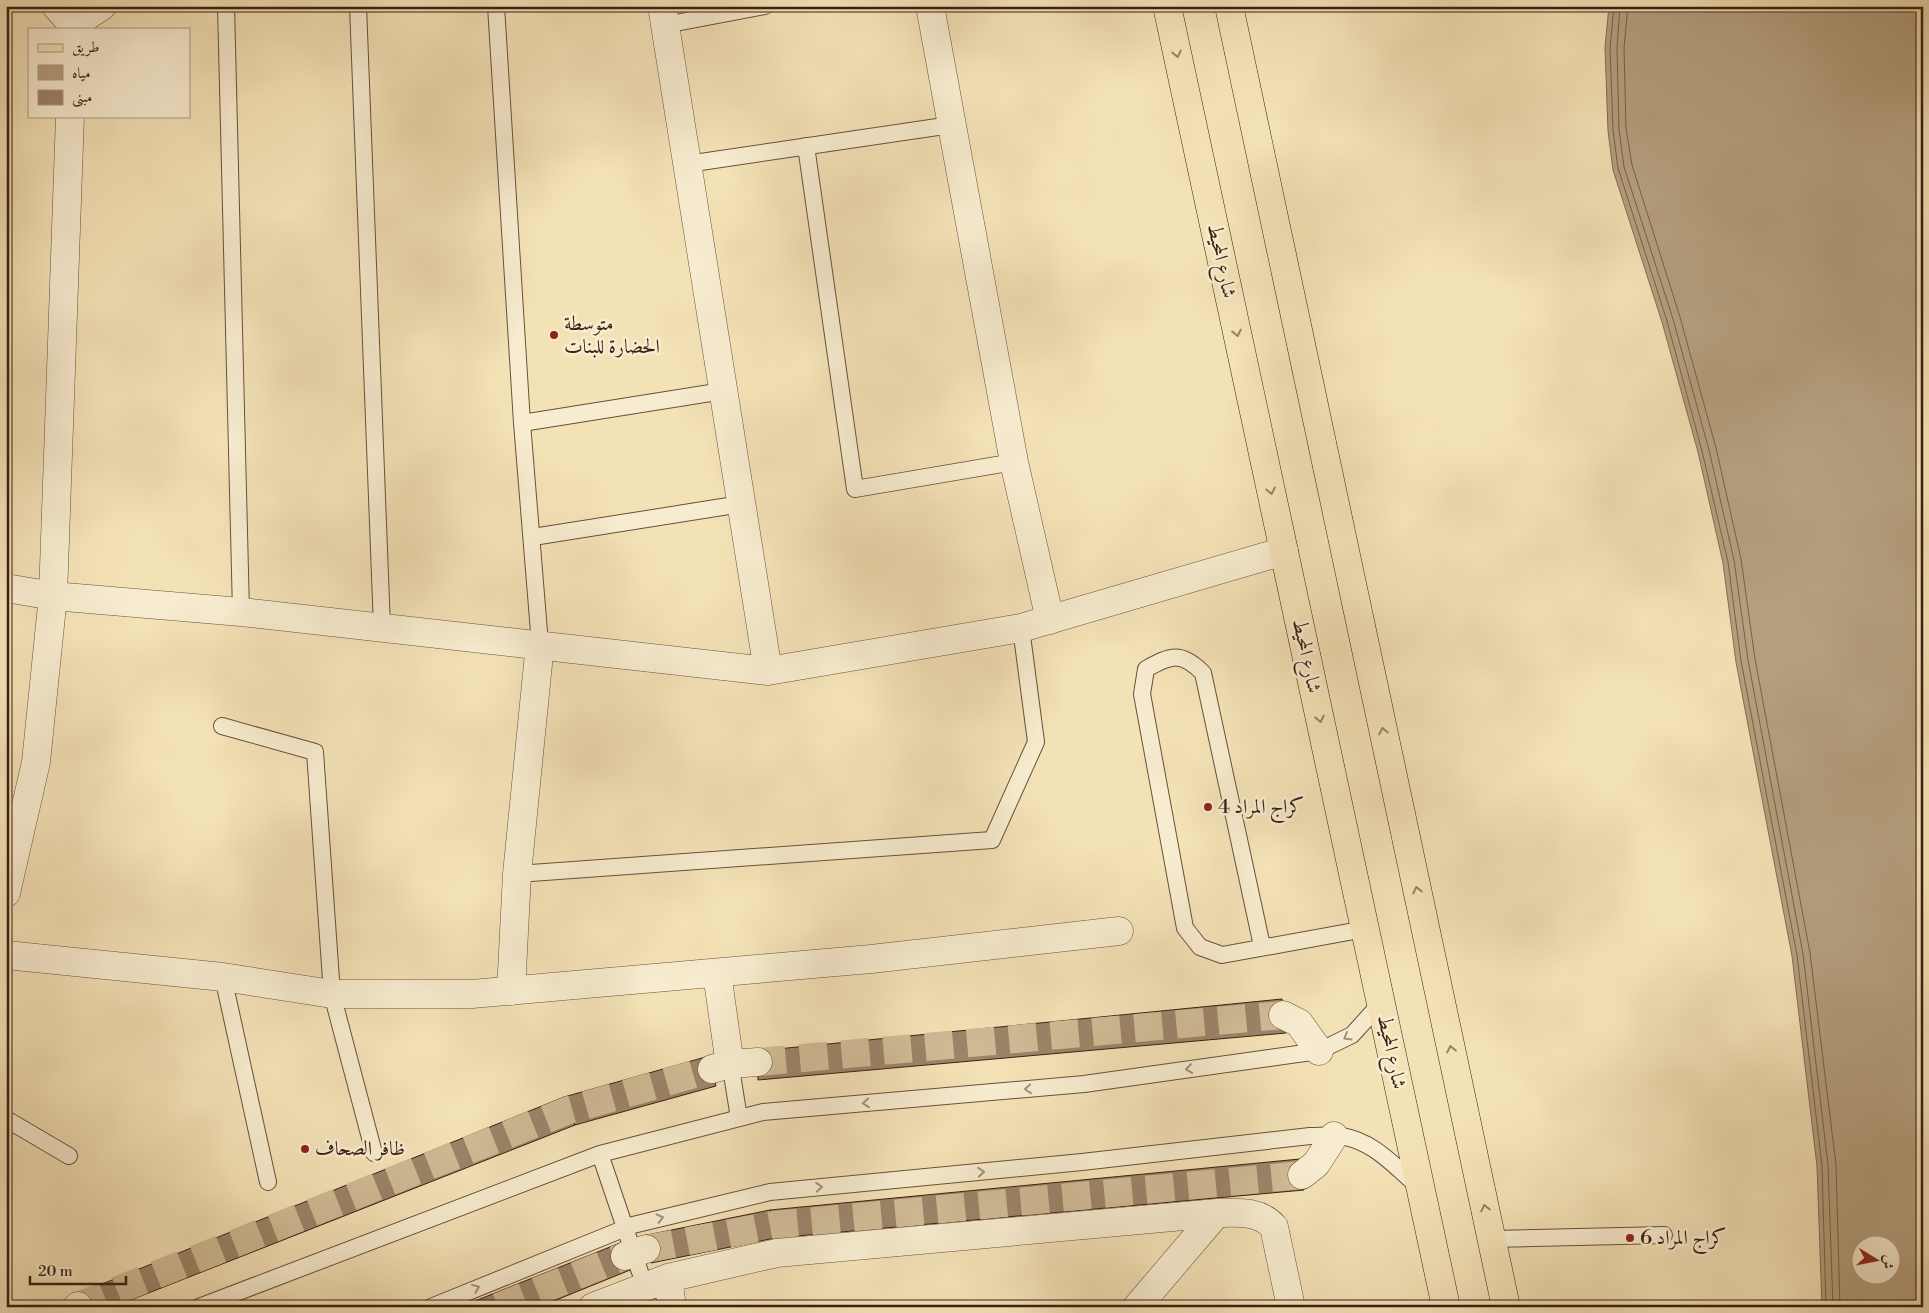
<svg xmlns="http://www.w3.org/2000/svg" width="1929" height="1313" font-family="'Libre Bodoni',Amiri,serif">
<rect width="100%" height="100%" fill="#f4e2b7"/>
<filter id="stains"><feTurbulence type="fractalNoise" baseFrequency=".004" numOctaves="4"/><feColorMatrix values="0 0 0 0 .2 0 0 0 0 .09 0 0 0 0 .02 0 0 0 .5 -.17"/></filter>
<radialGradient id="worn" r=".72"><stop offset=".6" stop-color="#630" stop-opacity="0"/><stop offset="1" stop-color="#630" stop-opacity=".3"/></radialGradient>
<path fill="#b5a07f" stroke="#846c53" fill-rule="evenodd" d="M1609,6H1923V1307H1822L1817,1166L1792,956L1736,662L1723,563L1698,452L1662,322L1613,170L1608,131L1605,47ZM1862,1246H1892V1276H1862Z"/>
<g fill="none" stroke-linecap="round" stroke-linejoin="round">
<path stroke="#786048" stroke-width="1" d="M1614,6L1610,48L1613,130L1618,168L1667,321L1702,451L1728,562L1741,661L1797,955L1822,1166L1826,1307
M1620,6L1617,48L1619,130L1624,167L1673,319L1709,450L1734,560L1748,660L1803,954L1828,1165L1833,1307
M1628,6L1624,48L1626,129L1632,165L1680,317L1716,448L1741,559L1755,659L1810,953L1836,1165L1840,1307"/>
</g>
<path fill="#9b8468" stroke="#3a1f12" d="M1282,999L1286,1033L758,1080L757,1051Z
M709,1056L716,1086L575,1125L564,1097Z
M564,1097L575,1125L113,1307H78L75,1295Z
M1300,1159L1304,1190L775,1238L770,1210Z
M770,1210L775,1238L651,1263L642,1236Z
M620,1243L630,1270L539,1307H460Z"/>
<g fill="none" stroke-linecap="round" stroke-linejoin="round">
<path stroke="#cfbb96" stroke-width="28" stroke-dasharray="28 14" stroke-linecap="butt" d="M758,1062L1283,1015
M646,1249L773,1225L1302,1175
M78,1306L569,1110L712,1069
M498,1307L625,1256"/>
<g stroke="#68503b" stroke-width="18">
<path id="lane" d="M226,6L241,612
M358,6L382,627
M496,6L522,423L540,644
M665,25L765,6
M806,146L855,489L1014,462
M687,164L951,125
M522,423L723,391
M533,537L741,504
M222,726L315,752L332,994L374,1153
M517,874L992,840L1036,742L1021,628
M1262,946L1203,673C1181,651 1171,655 1146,669L1142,694L1185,928L1200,947L1222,955L1365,929
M223,977L268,1182
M729,1056L739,1118
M6,1119L69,1156
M600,1154L640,1272
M1492,1239L1664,1235
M199,1307L600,1154L763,1112L1084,1084L1319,1051L1352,1035L1381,1003
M431,1307L633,1225L770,1192L1082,1162L1310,1136C1320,1136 1331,1135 1341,1136C1374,1141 1395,1167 1419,1187"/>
</g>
<g stroke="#68503b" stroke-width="29">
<path id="street" d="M56,6L73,25V29
M662,6L768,671
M930,6L1014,462L1050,620
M73,25L102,6
M6,588L53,596L241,612L768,671L1021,628L1284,551
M6,893L36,762L53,596L70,116
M6,955L223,977L332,994H472L871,959L1119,931
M717,973L728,1051
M511,991L517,874L540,644
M1283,1015L1299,1023L1319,1051
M712,1069L730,1064L758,1062
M1302,1175L1316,1164L1334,1136
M625,1256L646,1249
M668,1278L672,1307
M77,1307L78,1306
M593,1307L668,1278L777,1253L1217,1213C1238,1213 1259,1210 1274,1227L1291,1307
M1137,1307L1217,1213"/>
</g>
<g stroke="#3a1f12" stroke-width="29">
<path id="primary" d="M1167,6L1446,1307
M1229,6L1506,1307"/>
</g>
<use href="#lane" stroke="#f8ecd0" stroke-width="16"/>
<use href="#street" stroke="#f8ecd0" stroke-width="28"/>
<use href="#primary" stroke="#f4e2b7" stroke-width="28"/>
</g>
<defs><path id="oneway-chevron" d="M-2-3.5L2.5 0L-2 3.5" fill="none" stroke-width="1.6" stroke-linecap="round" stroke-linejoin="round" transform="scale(1.25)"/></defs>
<g stroke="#978064">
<use href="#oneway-chevron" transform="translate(1177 54) rotate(78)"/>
<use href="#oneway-chevron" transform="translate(1237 333) rotate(78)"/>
<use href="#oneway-chevron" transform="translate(1271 491) rotate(78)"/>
<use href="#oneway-chevron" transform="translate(1320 719) rotate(78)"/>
<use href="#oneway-chevron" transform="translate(1383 731) rotate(-102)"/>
<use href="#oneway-chevron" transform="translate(1417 890) rotate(-102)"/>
<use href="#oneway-chevron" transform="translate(1451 1049) rotate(-102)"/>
<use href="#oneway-chevron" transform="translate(1485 1208) rotate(-102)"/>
</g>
<g stroke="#a2907a">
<use href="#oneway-chevron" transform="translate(1347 1037) rotate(150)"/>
<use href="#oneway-chevron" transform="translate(1189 1069) rotate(172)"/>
<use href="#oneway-chevron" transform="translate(1028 1089) rotate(175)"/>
<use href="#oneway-chevron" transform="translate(866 1103) rotate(175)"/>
<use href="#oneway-chevron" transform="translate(981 1172) rotate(-5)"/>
<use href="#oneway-chevron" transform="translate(819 1187) rotate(-5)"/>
<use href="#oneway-chevron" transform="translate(660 1218) rotate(-14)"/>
<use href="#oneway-chevron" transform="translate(476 1288) rotate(-22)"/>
</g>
<g fill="#8f2418" stroke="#f8ecd0" stroke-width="2">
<circle cx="554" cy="335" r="5"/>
<circle cx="1208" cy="807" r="5"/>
<circle cx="305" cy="1149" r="5"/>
<circle cx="1630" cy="1238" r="5"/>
</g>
<g text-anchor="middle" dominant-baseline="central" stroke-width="5" stroke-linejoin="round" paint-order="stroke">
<g font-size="20" fill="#3a1f12" stroke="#f8ecd0">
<text transform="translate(1221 261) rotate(78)">شارع المحيط</text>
<text transform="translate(1306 656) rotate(78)">شارع المحيط</text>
<text transform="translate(1391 1052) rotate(78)">شارع المحيط</text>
</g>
<g font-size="20" fill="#3a1f12" stroke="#f8ecd0" text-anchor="start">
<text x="564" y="324">متوسطة<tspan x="564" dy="23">الحضارة للبنات</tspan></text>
<text x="1218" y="807">كراج المراد 4</text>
<text x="315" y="1149">ظافر الصحاف</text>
<text x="1640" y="1238">كراج المراد 6</text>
</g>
</g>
<rect width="1929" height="1313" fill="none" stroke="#f4e2b7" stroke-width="25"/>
<rect x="8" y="8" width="1914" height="1298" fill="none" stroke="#3a1f12" stroke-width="2.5"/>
<rect x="12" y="12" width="1904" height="1288" fill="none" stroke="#3a1f12"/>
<rect x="28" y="28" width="162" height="90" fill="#f8ecd0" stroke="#ac9a84"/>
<rect x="38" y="44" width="25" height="8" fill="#f4e2b7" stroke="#ac9a84"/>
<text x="72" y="52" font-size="15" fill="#3a1f12">طريق</text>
<rect x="38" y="65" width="25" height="15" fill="#b5a07f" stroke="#ac9a84"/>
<text x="72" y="78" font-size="15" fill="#3a1f12">مياه</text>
<rect x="38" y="90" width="25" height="15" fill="#9b8468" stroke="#ac9a84"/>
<text x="72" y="102" font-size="15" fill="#3a1f12">مبنى</text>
<g transform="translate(1876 1260) rotate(100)"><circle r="24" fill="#f8ecd0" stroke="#ac9a84"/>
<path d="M0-4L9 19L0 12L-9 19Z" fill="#8f2418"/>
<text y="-8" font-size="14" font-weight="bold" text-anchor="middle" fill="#3a1f12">ش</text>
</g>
<path d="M30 1276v8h96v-8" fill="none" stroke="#3a1f12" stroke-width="2.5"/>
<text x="38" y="1276" font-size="15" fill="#3a1f12" stroke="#f8ecd0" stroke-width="4" paint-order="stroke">20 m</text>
<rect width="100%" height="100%" filter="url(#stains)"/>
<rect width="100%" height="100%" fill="url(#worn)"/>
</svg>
